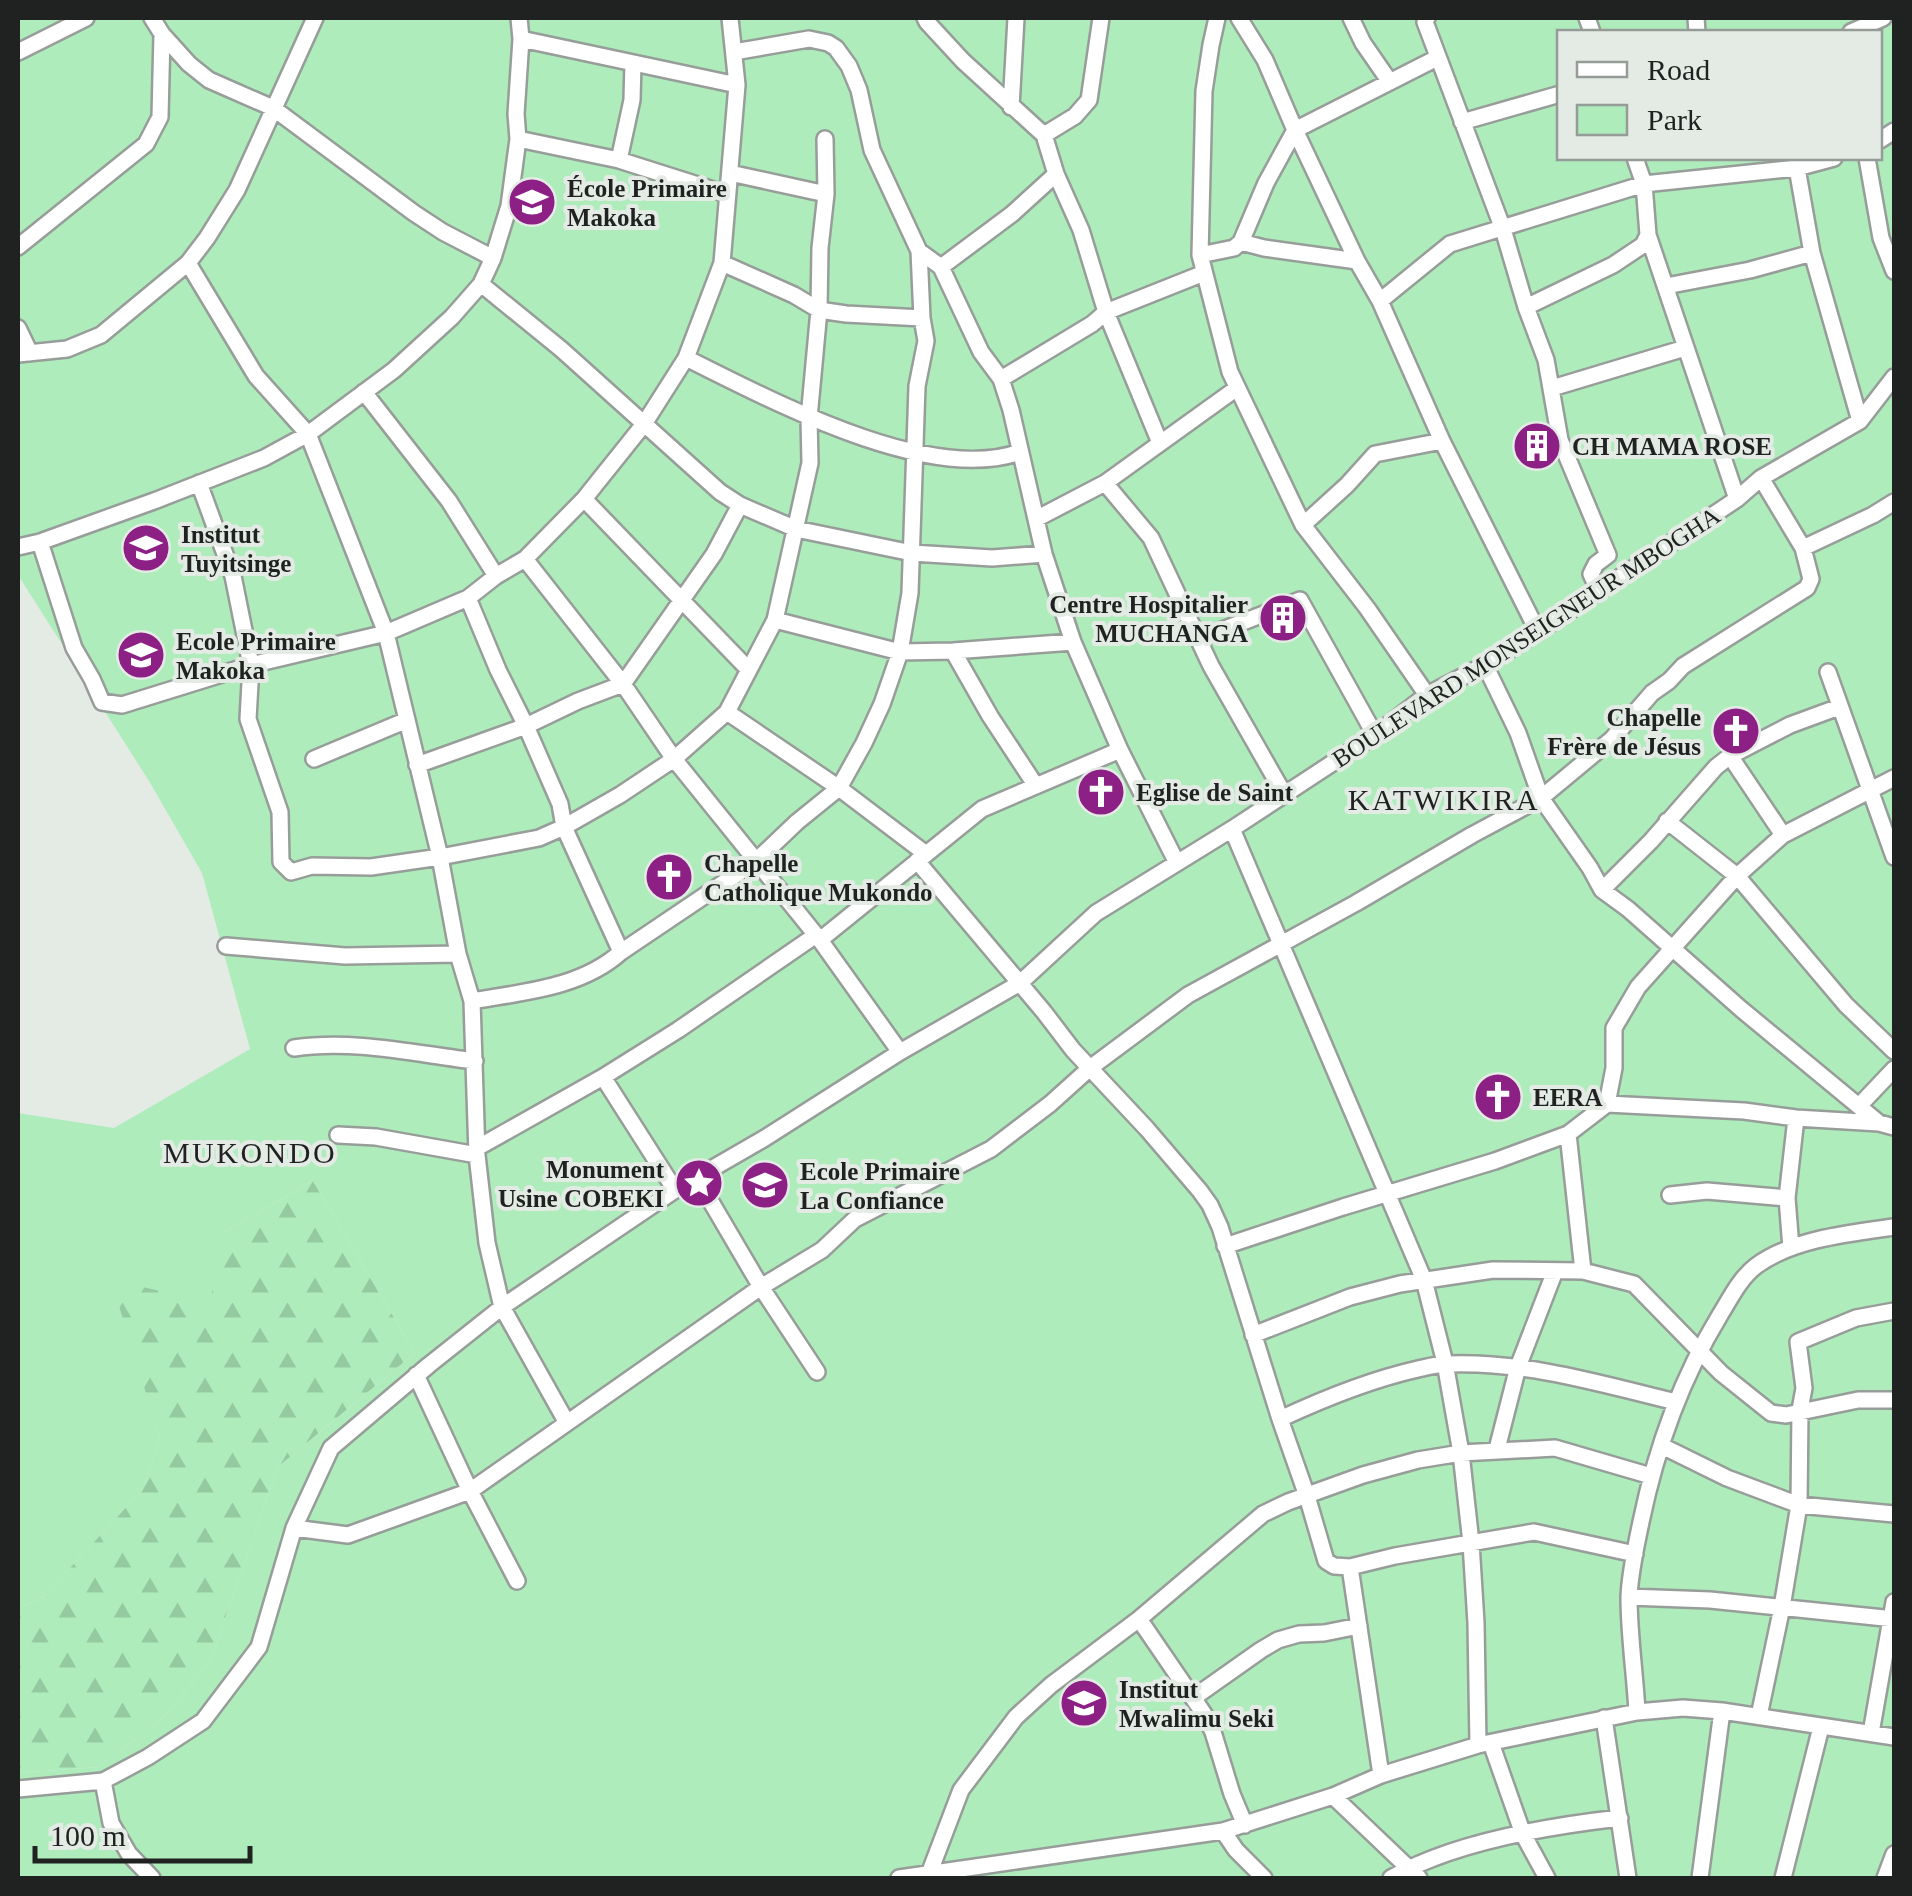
<svg xmlns="http://www.w3.org/2000/svg" width="1912" height="1896" font-family="'Times New Roman',serif">
<defs>
<pattern id="forest-firs" width="22" height="20" patternUnits="userSpaceOnUse" patternTransform="scale(2.5)"><rect width="22" height="20" fill="#aeecbc"/><path d="M5 1l3.5 6h-7zM16 11l3.5 6h-7z" fill="#95caa1"/></pattern>
</defs>
<rect width="100%" height="100%" fill="#e4ebe5"/>
<path fill="url(#forest-firs)" d="M313,1181L415,1353L278,1467L210,1662L161,1720L98,1767L18,1773V1608L42,1598L142,1490L160,1439L110,1280L224,1232Z"/>
<path fill="#aeecbc" fill-rule="evenodd" d="M18,18H1894V1878H18V1773L98,1767L161,1720L210,1662L278,1467L415,1353L313,1181L224,1232L210,1302L111,1280L160,1439L142,1490L42,1598L18,1608V1113L114,1128L250,1049L202,873L149,781L18,575ZM1560,32H1880V158H1560Z"/>
<g fill="none" stroke-linecap="round" stroke-linejoin="round">
<g stroke="#979d98" stroke-width="20">
<path id="minor" d="M152,18L162,34L189,64L209,80L273,108L414,213L443,232L493,258
M315,18L237,190L207,238L188,263L256,376L308,434L386,633L440,857L458,954L472,1001L477,1155L487,1243L502,1307L567,1423
M925,18L927,22L963,61L1044,135L1056,174L1081,230L1106,312L1160,443
M1217,18L1211,45L1204,91L1200,255L1230,372L1303,525L1367,608L1427,695
M1239,18L1265,60L1295,130L1357,261L1380,301L1442,441L1538,632
M1351,18L1363,43L1390,82
M1427,18L1425,22L1503,229L1526,307L1546,360L1560,440L1608,555L1596,564L1591,574L1599,591
M1587,18L1592,32
M1696,18L1697,32
M1851,32L1883,18
M521,39L737,85
M18,52L86,18
M734,52L809,39L828,43L836,48L849,66L859,90L872,150L919,251L941,267L981,352L1001,379L1011,410L1044,554L1073,642L1120,750L1177,863
M1011,107L1016,18
M1462,122L1560,94
M1044,135L1075,116L1089,100L1101,18
M518,139L619,160L726,194
M1880,140L1894,131
M1635,158L1644,184L1648,235L1737,499
M1867,158L1881,238L1894,271
M619,160L632,100L633,63
M1797,168L1812,253L1860,421
M730,173L826,194
M1241,242L1266,183L1295,130L1437,58
M18,247L146,144L160,117L162,34
M1200,255L1234,248L1241,242L1264,248L1357,261
M722,263L794,295L819,310L846,314L922,318
M941,267L1012,214L1056,174
M481,284L561,349L720,492L740,505L796,529L912,553L992,558L1044,554
M1666,286L1750,270L1812,253
M1380,301L1450,244L1644,184L1797,168L1834,158
M1526,307L1613,265L1643,245L1648,235
M18,328L30,353
M18,354L67,349L101,335L188,263
M686,358C769,399 928,485 1020,452
M1001,379L1092,324L1106,312L1204,273
M1552,388L1685,348
M364,392L449,501L496,576
M199,483L233,576L251,665L248,719L280,812L281,862L291,872L312,866L371,867L440,857L539,838L564,827L620,795L674,759L727,712L775,620L810,463L809,418L819,310L820,248L826,194L825,139
M1105,483L1151,538L1211,666L1284,794
M584,499L749,670
M1036,519L1105,483L1237,388
M1303,525L1347,485L1375,454L1442,441
M40,542L74,648L92,679L102,702L122,705L251,665L386,633L468,598L496,576L525,559L584,499L644,424L686,358L722,263L737,85L730,18
M18,547L40,542L154,501L264,458L308,434L394,370L452,317L481,284L493,258L509,206L518,139L516,114L521,39L519,18
M1803,548L1873,515L1894,502
M525,559L623,684L674,759L820,940L900,1052
M468,598L498,670L526,726L560,804L564,827L621,952
M775,620L900,652L953,651L1073,642
M1199,639L1300,600L1375,735
M953,651L990,716L1036,786
M1485,665L1518,733L1541,798L1590,868L1602,890L1628,909L1741,1009L1879,1123
M1828,672L1894,857
M727,712L839,788L926,854
M1730,756L1783,835
M314,759L407,720
M417,765L526,726L578,701L623,684L714,554L740,505
M1667,821L1737,876L1846,1005L1894,1051
M1232,829L1424,1280L1445,1363L1461,1453L1471,1543L1476,1623L1478,1745
M917,861L1044,1012L1073,1050L1147,1129L1200,1191L1210,1205L1220,1227L1280,1419L1307,1496L1326,1561L1334,1566L1350,1567L1395,1556L1534,1532L1635,1554
M1602,890L1651,841L1716,767L1730,756L1790,725L1839,707
M820,940L982,809L1120,750
M226,946L345,956L458,954
M472,1001C523,992 581,988 621,952L756,861L797,822L839,788L864,743L882,704L900,652L910,593L917,386L926,341L922,318L919,251
M294,1048C353,1039 416,1054 475,1061
M603,1077L675,1190
M1607,1104L1614,1068V1028L1638,987L1737,876L1783,835L1894,778
M1859,1106L1894,1069
M1568,1134L1583,1271
M338,1135L376,1137L477,1155
M477,1148L603,1077L678,1030L816,935
M1670,1195L1707,1191L1787,1198
M1225,1246L1343,1207L1495,1161L1568,1134L1607,1104L1744,1111L1796,1118L1879,1123L1894,1127
M1791,1248L1787,1198L1796,1118
M1253,1335L1350,1297L1400,1284L1493,1270L1583,1271L1634,1284L1721,1373L1771,1413L1786,1415L1858,1400H1894
M817,1372L761,1287L822,1250L855,1219L991,1149L1050,1104L1090,1068L1188,995L1356,903L1472,835L1541,798L1612,739L1652,693L1669,681L1683,666L1807,588L1811,579L1803,548L1761,478
M416,1375L470,1491L517,1581
M1280,1419C1325,1398 1369,1380 1418,1369C1427,1367 1438,1364 1448,1364C1525,1361 1602,1384 1676,1402
M1662,1446L1727,1478L1799,1505L1894,1514
M1497,1449L1518,1367L1555,1271
M294,1528L348,1535L470,1491L761,1287L697,1178
M1350,1567L1381,1775
M1629,1597L1710,1600L1894,1619
M1139,1619L1204,1714L1213,1732L1232,1794L1245,1825
M1193,1698L1261,1650L1278,1640L1299,1634L1324,1633L1359,1626
M1637,1712C1635,1674 1629,1635 1629,1597C1630,1572 1636,1546 1641,1522C1656,1449 1681,1379 1720,1315C1730,1299 1740,1278 1756,1266C1792,1239 1851,1233 1894,1227
M1759,1716L1782,1607L1799,1505L1800,1410L1804,1388L1798,1342L1856,1318L1894,1311
M1604,1718L1628,1878
M1871,1733L1894,1602
M1491,1743L1523,1834L1547,1878
M103,1781L111,1823L129,1854L152,1878
M18,1789L103,1781L148,1757L203,1721L259,1647L294,1528L331,1448L429,1365L502,1307L675,1190L765,1138L900,1052L1020,983L1096,913L1232,829L1375,735L1427,695L1485,665L1538,632L1737,499L1761,478L1860,421L1894,377
M1333,1796L1419,1878
M1223,1831L1236,1850L1264,1878
M899,1878L1223,1831L1333,1796L1381,1775L1478,1745L1637,1712L1683,1708L1722,1711L1894,1737
M930,1878L929,1874L961,1790L1016,1717L1051,1685L1139,1619L1263,1514L1288,1502L1363,1475L1418,1460L1461,1453L1555,1448L1651,1476
M1391,1878C1453,1842 1549,1826 1620,1818
M1700,1878L1722,1711
M1783,1878L1821,1727
M1885,1878L1894,1854"/>
</g>
<use href="#minor" stroke="#fff" stroke-width="15"/>
</g>
<defs>
<g id="school-disc" transform="scale(2.5)"><circle r="9.5" fill="#8c2084" stroke="#e4ebe5"/><path d="M0-5L7-2L0 1L-7-2ZM-4 1L0 2.5L4 1V4Q0 6-4 4Z" fill="#fff"/></g>
<g id="building-disc" transform="scale(2.5)"><circle r="9.5" fill="#8c2084" stroke="#e4ebe5"/><path d="M-4-6H4V6H1V3H-1V6H-4ZM-2.5-4.3h1.7v1.8h-1.7ZM.8-4.3h1.7v1.8H.8ZM-2.5-1h1.7V.8h-1.7ZM.8-1h1.7V.8H.8Z" fill="#fff"/></g>
<g id="church-disc" transform="scale(2.5)"><circle r="9.5" fill="#8c2084" stroke="#e4ebe5"/><path d="M-1.2-6h2.4v3.5h3.3v2.4h-3.3V6h-2.4V-.1h-3.3v-2.4h3.3Z" fill="#fff"/></g>
<g id="sight-disc" transform="scale(2.5)"><circle r="9.5" fill="#8c2084" stroke="#e4ebe5"/><path d="M0-6L1.8-2.2L6-1.7L2.9 1.2L3.7 5.4L0 3.3L-3.7 5.4L-2.9 1.2L-6-1.7L-1.8-2.2Z" fill="#fff"/></g>
</defs>
<g fill-rule="evenodd">
<use href="#school-disc" x="532" y="202"/>
<use href="#building-disc" x="1537" y="446"/>
<use href="#school-disc" x="146" y="548"/>
<use href="#building-disc" x="1283" y="618"/>
<use href="#school-disc" x="141" y="655"/>
<use href="#church-disc" x="1736" y="731"/>
<use href="#church-disc" x="1101" y="792"/>
<use href="#church-disc" x="669" y="877"/>
<use href="#church-disc" x="1498" y="1097"/>
<use href="#sight-disc" x="699" y="1183"/>
<use href="#school-disc" x="765" y="1185"/>
<use href="#school-disc" x="1084" y="1703"/>
</g>
<g text-anchor="middle" dominant-baseline="central" stroke-width="8" stroke-linejoin="round" paint-order="stroke">
<g font-size="25" font-weight="bold" fill="#1f2220" stroke="#e4ebe5" text-anchor="start">
<text x="567" y="188">École Primaire<tspan x="567" dy="29">Makoka</tspan></text>
<text x="1572" y="446">CH MAMA ROSE</text>
<text x="181" y="534">Institut<tspan x="181" dy="29">Tuyitsinge</tspan></text>
<text x="1248" y="604" text-anchor="end">Centre Hospitalier<tspan x="1248" dy="29">MUCHANGA</tspan></text>
<text x="176" y="641">Ecole Primaire<tspan x="176" dy="29">Makoka</tspan></text>
<text x="1701" y="717" text-anchor="end">Chapelle<tspan x="1701" dy="29">Frère de Jésus</tspan></text>
<text x="1136" y="792">Eglise de Saint</text>
<text x="704" y="863">Chapelle<tspan x="704" dy="29">Catholique Mukondo</tspan></text>
<text x="1533" y="1097">EERA</text>
<text x="664" y="1169" text-anchor="end">Monument<tspan x="664" dy="29">Usine COBEKI</tspan></text>
<text x="800" y="1171">Ecole Primaire<tspan x="800" dy="29">La Confiance</tspan></text>
<text x="1119" y="1689">Institut<tspan x="1119" dy="29">Mwalimu Seki</tspan></text>
</g>
<g font-size="25" fill="#1f2220" stroke="#e4ebe5">
<text transform="translate(1526 637) rotate(-33)">BOULEVARD MONSEIGNEUR MBOGHA</text>
</g>
<g font-size="30" letter-spacing="2.5" fill="#1f2220" stroke="#e4ebe5">
<text x="1444" y="799">KATWIKIRA</text>
<text x="250" y="1152">MUKONDO</text>
</g>
</g>
<rect width="1912" height="1896" fill="none" stroke="#1f2220" stroke-width="40"/>
<rect x="1557" y="30" width="325" height="130" fill="#e4ebe5" stroke="#959b96" stroke-width="2.5"/>
<rect x="1577" y="62" width="50" height="15" fill="#ffffff" stroke="#959b96" stroke-width="2.5"/>
<text x="1647" y="80" font-size="30" fill="#1f2220">Road</text>
<rect x="1577" y="105" width="50" height="30" fill="#aeecbc" stroke="#959b96" stroke-width="2.5"/>
<text x="1647" y="130" font-size="30" fill="#1f2220">Park</text>
<path d="M35 1846v15h215v-15" fill="none" stroke="#1f2220" stroke-width="5"/>
<text x="50" y="1846" font-size="30" fill="#1f2220" stroke="#e4ebe5" stroke-width="8" paint-order="stroke">100 m</text>
</svg>
